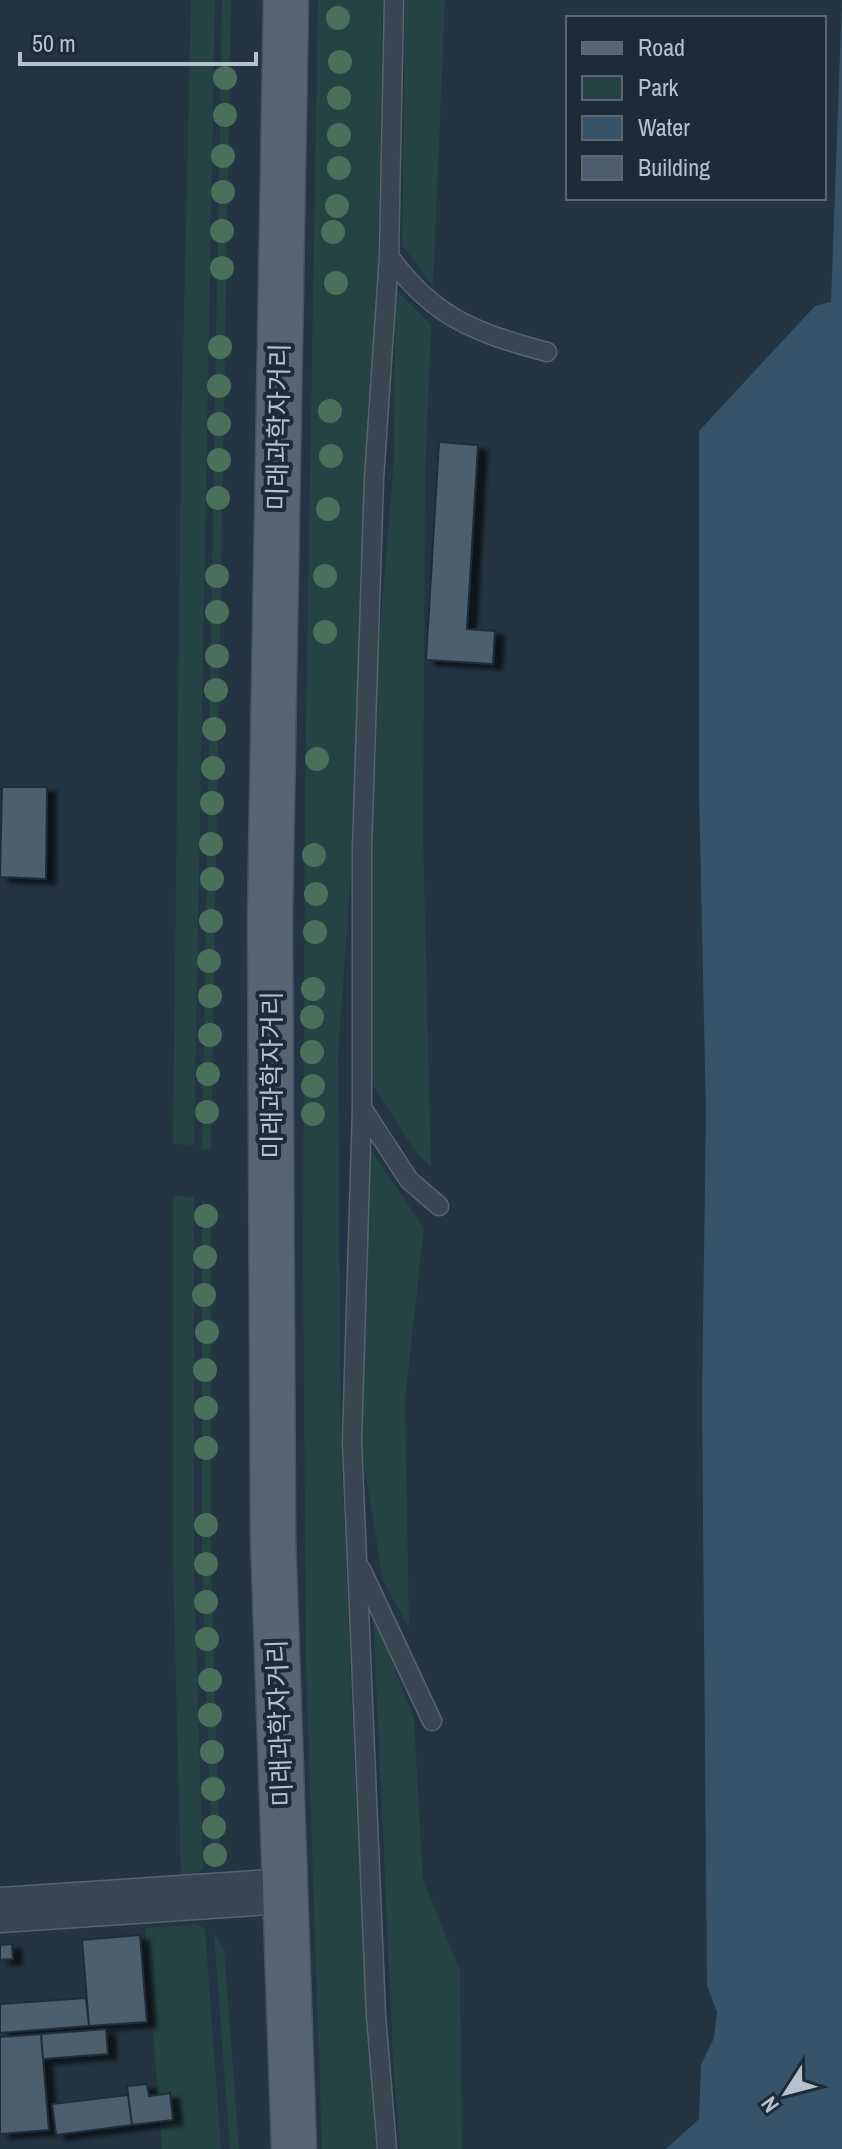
<svg xmlns="http://www.w3.org/2000/svg" width="842" height="2149" font-family="'Archivo Narrow','Noto Sans KR',sans-serif">
<defs>
<filter id="shadow"><feDropShadow dx="9" dy="5" stdDeviation="2" flood-color="#0009"/></filter>
</defs>
<rect width="100%" height="100%" fill="#233542"/>
<path fill="#254343" d="M191,0H215L194,1145L173,1144L181,450Z
M222,0H231L211,1149H202Z
M318,0H383L377,336L353,847L338,1054L341,1444L356,1806L376,2149H322L306,1667L303,1258L305,780Z
M405,0H445L433,286L402,245Z
M395,289L431,325L425,478L423,835L431,1168L413,1148L374,1087L367,1034L378,655L394,459Z
M368,1145L424,1228L405,1400L409,1628L383,1581L360,1439L368,1277Z
M173,1196L194,1197V1567L203,1867L195,1879L181,1885L173,1559Z
M202,1200L211,1209V1563L220,1856L212,1866L202,1563Z
M373,1614L414,1719L423,1881L460,1970L462,2149H400L393,2060Z
M196,1924L205,1929L221,2149H162L145,1928Z
M214,1934L224,1948L239,2149H230Z"/>
<path fill="#36536a" d="M842,0V2149H666L699,2119L701,2065L714,2038L717,2012L707,1985L702,1397L706,1113L699,789V431L815,306L831,302Z"/>
<path fill="#4c5e6e" stroke="#1f2d39" stroke-width="2" filter="url(#shadow)" d="M439,442L478,445L467,629L495,631L493,664L426,660Z
M2,787H47L46,879L0,877Z
M140,1935L147,2022L89,2026L82,1940Z
M12,1944L13,1959L0,1960V1945Z
M86,1998L89,2026L0,2033V2004Z
M106,2029L108,2054L43,2059L41,2034Z
M41,2034L49,2130L0,2134V2037Z
M147,2084L149,2096L170,2093L173,2120L132,2125L127,2086Z
M128,2095L132,2125L56,2135L52,2104Z"/>
<g fill="none" stroke-linecap="round" stroke-linejoin="round">
<g stroke="#56646f" stroke-width="21">
<path id="service" d="M389,256C433,318 477,333 547,352
M362,1108L409,1180L439,1206
M361,1569L432,1721
M387,2149L376,2015L352,1441L362,1108V849L374,479L389,256L394,0"/>
</g>
<g stroke="#56646f" stroke-width="47">
<path id="tertiary" d="M0,1910L285,1891"/>
</g>
<g stroke="#45525e" stroke-width="47">
<path id="primary" d="M286,0L270,917L273,1536L294,2149"/>
</g>
<use href="#service" stroke="#384652" stroke-width="18"/>
<use href="#tertiary" stroke="#384652" stroke-width="44"/>
<use href="#primary" stroke="#566572" stroke-width="44"/>
</g>
<g fill="#4a6f5b">
<circle cx="338" cy="18" r="12"/>
<circle cx="340" cy="62" r="12"/>
<circle cx="225" cy="78" r="12"/>
<circle cx="339" cy="98" r="12"/>
<circle cx="225" cy="115" r="12"/>
<circle cx="339" cy="135" r="12"/>
<circle cx="223" cy="156" r="12"/>
<circle cx="339" cy="168" r="12"/>
<circle cx="223" cy="192" r="12"/>
<circle cx="337" cy="206" r="12"/>
<circle cx="222" cy="231" r="12"/>
<circle cx="333" cy="232" r="12"/>
<circle cx="222" cy="268" r="12"/>
<circle cx="336" cy="283" r="12"/>
<circle cx="220" cy="347" r="12"/>
<circle cx="219" cy="386" r="12"/>
<circle cx="330" cy="411" r="12"/>
<circle cx="219" cy="424" r="12"/>
<circle cx="331" cy="456" r="12"/>
<circle cx="219" cy="460" r="12"/>
<circle cx="218" cy="498" r="12"/>
<circle cx="328" cy="509" r="12"/>
<circle cx="217" cy="576" r="12"/>
<circle cx="325" cy="576" r="12"/>
<circle cx="217" cy="612" r="12"/>
<circle cx="325" cy="632" r="12"/>
<circle cx="217" cy="656" r="12"/>
<circle cx="216" cy="690" r="12"/>
<circle cx="214" cy="729" r="12"/>
<circle cx="317" cy="759" r="12"/>
<circle cx="213" cy="768" r="12"/>
<circle cx="212" cy="803" r="12"/>
<circle cx="211" cy="844" r="12"/>
<circle cx="314" cy="855" r="12"/>
<circle cx="212" cy="879" r="12"/>
<circle cx="316" cy="894" r="12"/>
<circle cx="211" cy="921" r="12"/>
<circle cx="315" cy="932" r="12"/>
<circle cx="209" cy="961" r="12"/>
<circle cx="313" cy="989" r="12"/>
<circle cx="210" cy="996" r="12"/>
<circle cx="312" cy="1017" r="12"/>
<circle cx="210" cy="1035" r="12"/>
<circle cx="312" cy="1052" r="12"/>
<circle cx="208" cy="1074" r="12"/>
<circle cx="313" cy="1086" r="12"/>
<circle cx="207" cy="1112" r="12"/>
<circle cx="313" cy="1114" r="12"/>
<circle cx="206" cy="1216" r="12"/>
<circle cx="205" cy="1257" r="12"/>
<circle cx="204" cy="1295" r="12"/>
<circle cx="207" cy="1332" r="12"/>
<circle cx="205" cy="1370" r="12"/>
<circle cx="206" cy="1408" r="12"/>
<circle cx="206" cy="1448" r="12"/>
<circle cx="206" cy="1525" r="12"/>
<circle cx="206" cy="1564" r="12"/>
<circle cx="206" cy="1602" r="12"/>
<circle cx="207" cy="1639" r="12"/>
<circle cx="210" cy="1680" r="12"/>
<circle cx="210" cy="1715" r="12"/>
<circle cx="212" cy="1752" r="12"/>
<circle cx="213" cy="1789" r="12"/>
<circle cx="214" cy="1827" r="12"/>
<circle cx="215" cy="1855" r="12"/>
</g>
<g text-anchor="middle" dominant-baseline="central" stroke-width="8" stroke-linejoin="round" paint-order="stroke">
<g font-size="26" fill="#b5c1cc" stroke="#1d2b37">
<text transform="translate(278 427) rotate(-89)">미래과학자거리</text>
<text transform="translate(271 1075) rotate(-90)">미래과학자거리</text>
<text transform="translate(279 1723) rotate(-92)">미래과학자거리</text>
</g>
</g>
<rect x="566" y="16" width="260" height="184" fill="#1d2b37" stroke="#5a6773" stroke-width="2"/>
<rect x="582" y="42" width="40" height="12" fill="#566572" stroke="#5a6773" stroke-width="2"/>
<text x="638" y="56" font-size="24" fill="#b5c1cc">Road</text>
<rect x="582" y="76" width="40" height="24" fill="#254343" stroke="#5a6773" stroke-width="2"/>
<text x="638" y="96" font-size="24" fill="#b5c1cc">Park</text>
<rect x="582" y="116" width="40" height="24" fill="#36536a" stroke="#5a6773" stroke-width="2"/>
<text x="638" y="136" font-size="24" fill="#b5c1cc">Water</text>
<rect x="582" y="156" width="40" height="24" fill="#4c5e6e" stroke="#5a6773" stroke-width="2"/>
<text x="638" y="176" font-size="24" fill="#b5c1cc">Building</text>
<g transform="translate(786 2093) rotate(234)" stroke="#1d2b37" stroke-width="6" paint-order="stroke">
<path d="M0-6L14 30L0 20L-14 30Z" fill="#b5c1cc"/>
<text y="-12" font-size="22" font-weight="bold" text-anchor="middle" fill="#b5c1cc">N</text>
</g>
<path d="M20 52v12h236v-12" fill="none" stroke="#b5c1cc" stroke-width="4"/>
<text x="32" y="52" font-size="24" fill="#b5c1cc" stroke="#1d2b37" stroke-width="6" paint-order="stroke">50 m</text>
</svg>
